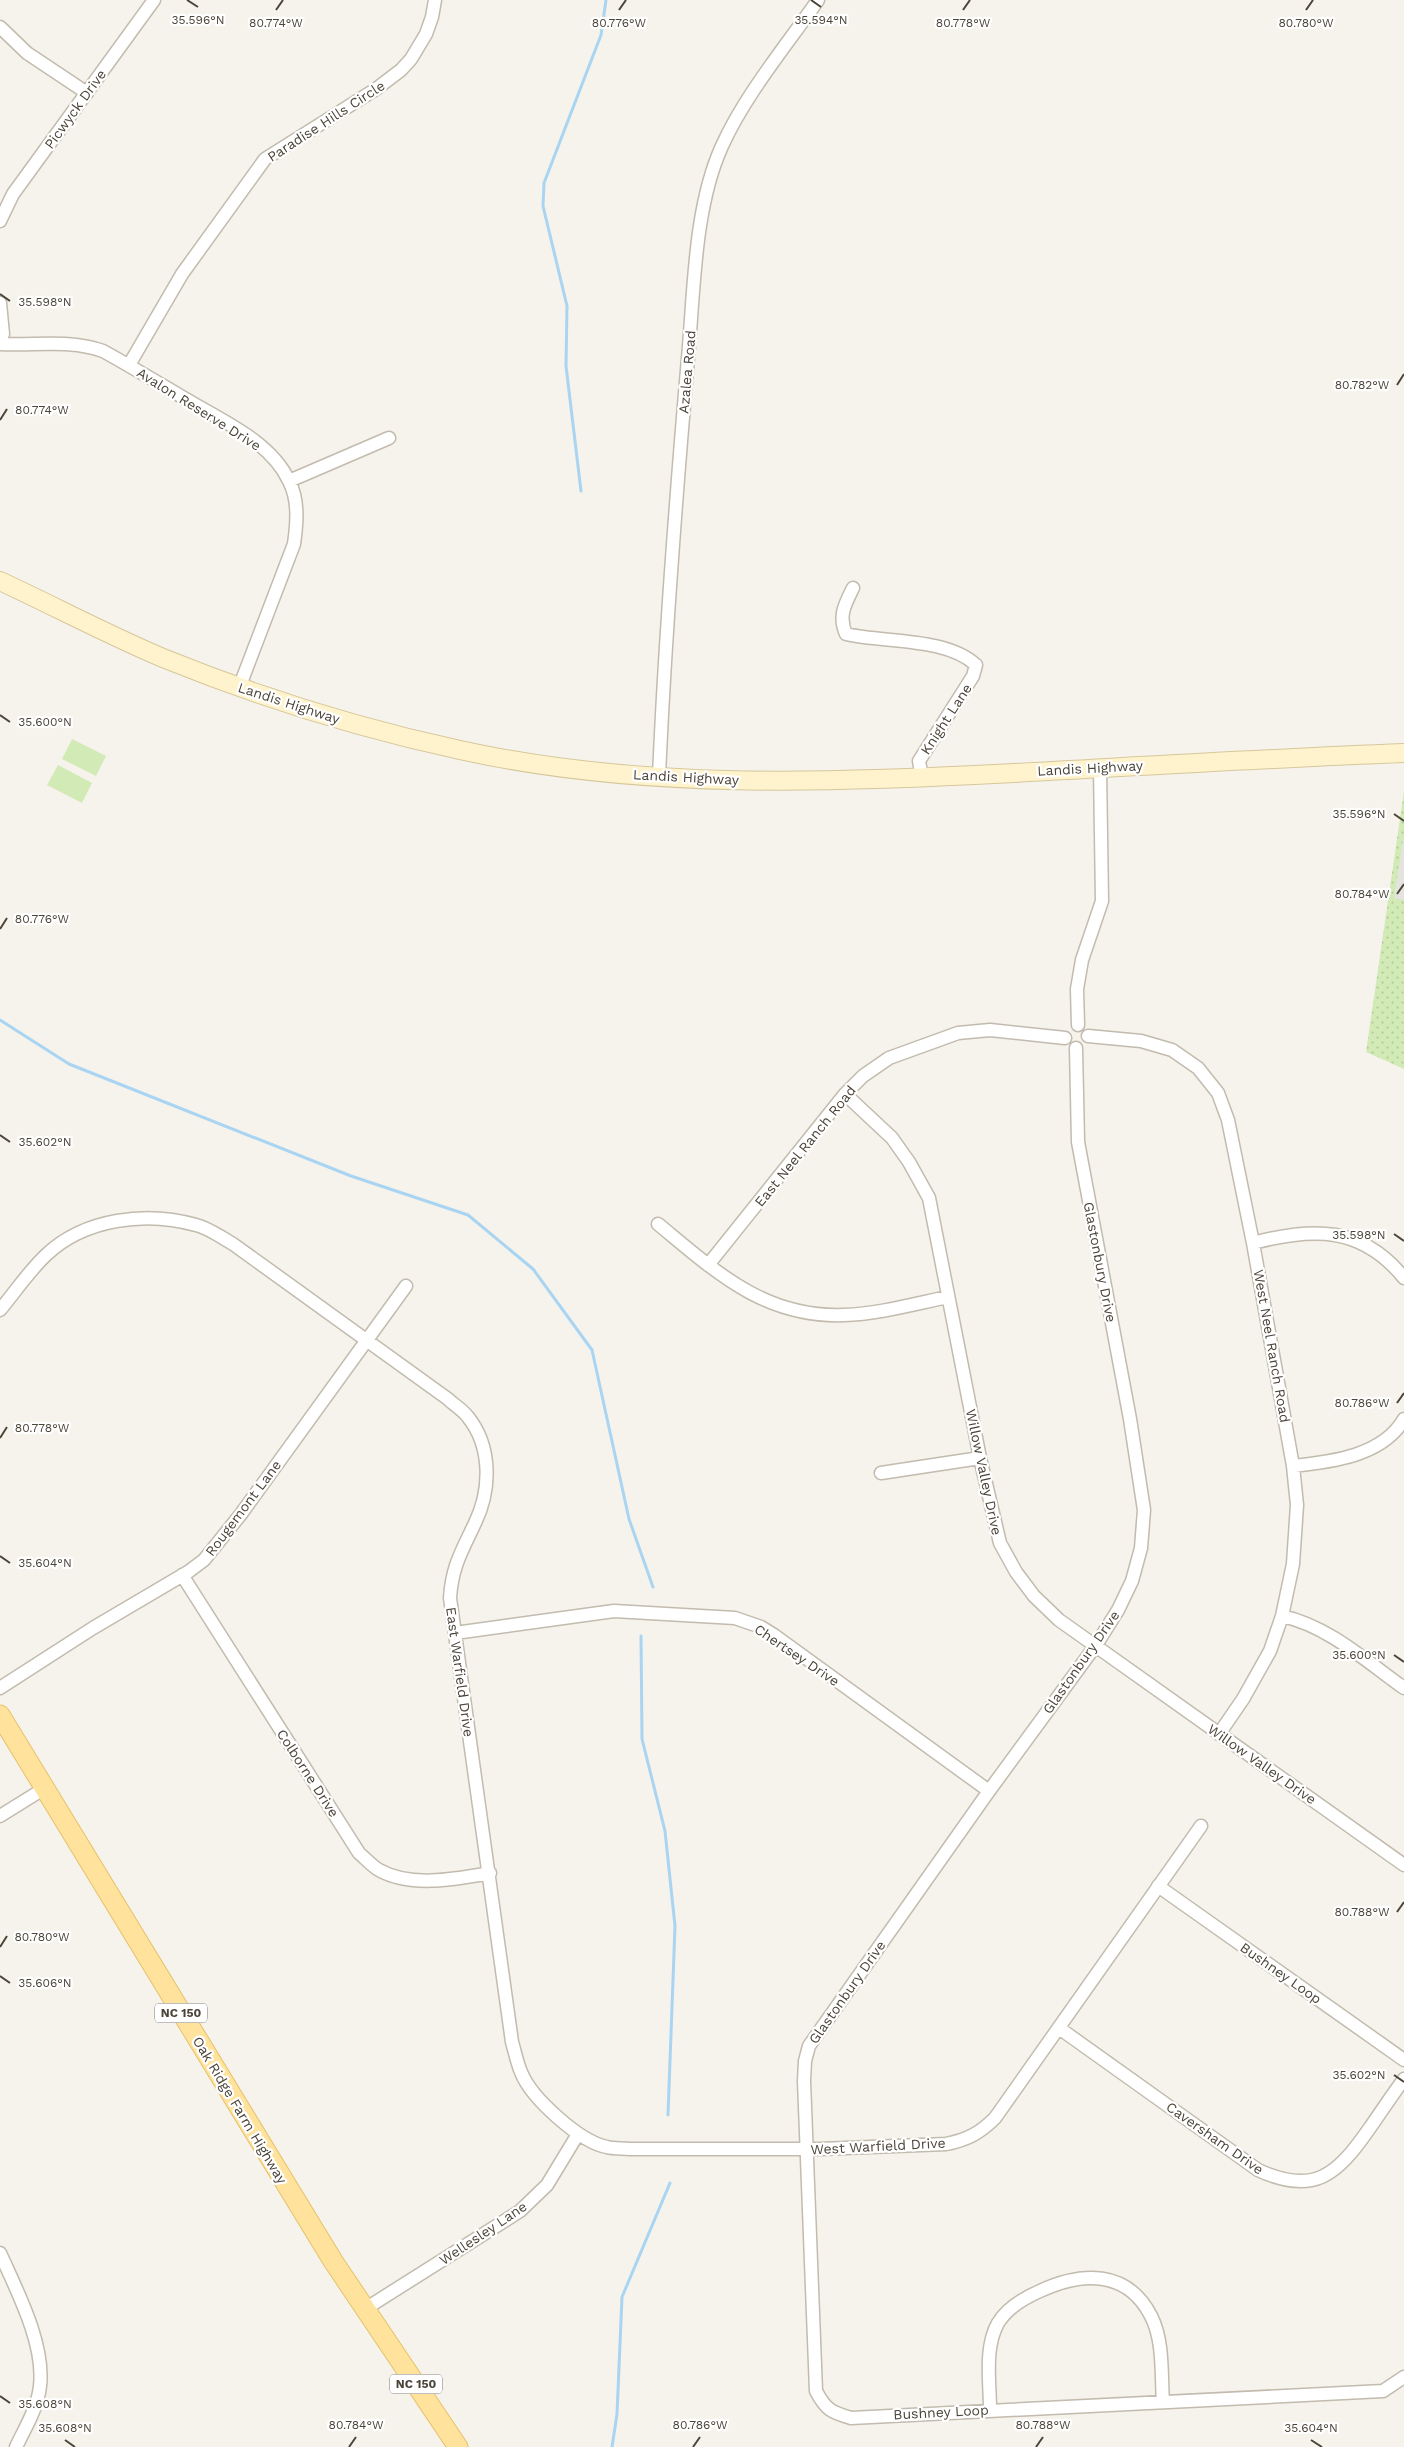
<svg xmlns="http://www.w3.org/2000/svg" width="1404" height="2447" font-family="'Work Sans',sans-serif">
<defs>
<pattern id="grass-dots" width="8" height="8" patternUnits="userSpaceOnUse" patternTransform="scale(1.25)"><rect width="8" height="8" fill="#d2eab5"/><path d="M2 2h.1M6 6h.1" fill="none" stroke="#b6ca9c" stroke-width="1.8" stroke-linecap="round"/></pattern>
</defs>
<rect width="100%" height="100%" fill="#f6f3ec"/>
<path fill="url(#grass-dots)" d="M1404,791V1069L1366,1052Z"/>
<path fill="#d2eab5" d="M72,739L106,756L96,776L62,759Z
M58,765L92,783L82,803L47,785Z"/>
<path fill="#e5e3e0" d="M1404,834V900L1394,898Z"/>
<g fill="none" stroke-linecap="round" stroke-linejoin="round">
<path stroke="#a9d4f2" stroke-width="3" d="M581,491L566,366L567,306L543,206L544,183L601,35L606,0
M0,1020L69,1064L351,1176L468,1215L533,1269L592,1350L629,1519L653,1587
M641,1636L642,1739L665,1831L675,1926L668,2115
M612,2447L617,2414L622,2297L670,2183"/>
<g stroke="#c2bbae" stroke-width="15">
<path id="minor" d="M0,27L27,53L87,93
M0,221L13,194L154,0
M0,303L3,334L0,340
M0,344C35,346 69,339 103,351C132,367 160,384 189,401C224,422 271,442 289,481C299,500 297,523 294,544L239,688
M129,365L182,274L265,159L376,89L401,70L411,59L426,34L432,17L435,0
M289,481L389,438
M853,588C845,604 838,616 846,634C884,643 946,637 976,665L973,676L919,761L922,778
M659,776C665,637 676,497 688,358C694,292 694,207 722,146C745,95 786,46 818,0
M1078,1025L1077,989L1082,960L1102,901L1100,768
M1088,1036L1141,1041L1172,1050L1198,1068L1218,1093L1228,1120L1253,1243L1293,1466L1297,1505L1293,1564L1282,1616L1270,1651L1243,1699L1219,1734
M1076,1048L1078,1142L1130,1419L1144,1510L1141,1548L1132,1581L1118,1610L1096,1645L989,1791L809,2046L805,2061L804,2081L816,2391C826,2410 831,2412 851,2418L1383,2391L1404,2377
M845,1094L892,1138L909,1162L929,1198L980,1458L1000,1543L1016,1572L1034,1596L1059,1620L1404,1865
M658,1224C715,1271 764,1318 844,1315C878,1314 914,1304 948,1297
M1253,1243C1313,1227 1362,1226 1404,1278
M708,1265L845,1094L863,1076L889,1058L958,1033L990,1030L1065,1038
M0,1310C15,1292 29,1271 46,1255C85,1218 147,1211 196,1225C209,1228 222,1238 233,1244L448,1399C454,1405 463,1410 468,1417C492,1447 491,1490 475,1523C462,1551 452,1566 450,1598L512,2042C515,2052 517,2063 521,2072C531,2098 580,2142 607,2147C614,2149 623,2148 630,2149H820L946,2144C967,2140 980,2133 995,2118L1201,1826
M1293,1466C1331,1462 1383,1456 1404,1419
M881,1473L980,1458
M182,1575L359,1853C365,1858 372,1866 379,1870C411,1888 456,1879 490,1873
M1282,1616C1328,1626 1366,1661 1404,1688
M455,1633L614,1611L735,1618L761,1627L774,1635L989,1791
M0,1688L93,1628L188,1572L204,1560L241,1514L406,1286
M0,1816L45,1788
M1158,1886L1404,2060
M1059,2028L1258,2170C1314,2196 1337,2175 1369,2129C1381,2112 1392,2095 1404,2079
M0,2253C17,2291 45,2344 40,2386C38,2407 25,2428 16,2447
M365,2309L520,2211L547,2185L578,2134
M990,2409C990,2382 984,2348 998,2323C1007,2308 1024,2298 1040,2291C1081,2272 1127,2269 1151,2316C1164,2341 1161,2375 1163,2402"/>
</g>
<g stroke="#d6c79b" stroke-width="20">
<path id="secondary" d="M0,581C54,606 108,635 163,658C259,697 358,728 460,750C641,790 830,783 1014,773C1144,766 1274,758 1404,753"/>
</g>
<g stroke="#e6c16a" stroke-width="21">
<path id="primary" d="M0,1715L333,2261L458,2447"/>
</g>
<use href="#minor" stroke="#fff" stroke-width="12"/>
<use href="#secondary" stroke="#fff3cd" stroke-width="18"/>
<use href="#primary" stroke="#ffe39c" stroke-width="19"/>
</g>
<path fill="none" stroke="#4b4439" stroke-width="2" d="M187,0L198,7M811,0L821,7M276,10L283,0M619,10L626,0M963,10L970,0M1306,10L1313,0M0,294L10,301M1397,385L1404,374M0,420L7,409M0,715L10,722M1394,814L1404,821M1397,894L1404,884M0,929L7,918M0,1135L10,1142M1394,1234L1404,1241M1397,1403L1404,1393M0,1438L7,1427M0,1556L10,1563M1394,1655L1404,1662M1397,1912L1404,1902M0,1947L7,1936M0,1976L10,1983M1394,2075L1404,2082M0,2396L10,2403M65,2440L75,2447M1311,2440L1322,2447M349,2447L356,2437M693,2447L700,2437M1036,2447L1043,2437"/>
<g text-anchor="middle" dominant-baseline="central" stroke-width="4.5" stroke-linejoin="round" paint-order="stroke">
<g fill="#fff" stroke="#817c74" stroke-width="1">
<rect x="155" y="2003.5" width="52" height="19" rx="4"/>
<rect x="390" y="2374.5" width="52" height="19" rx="4"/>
</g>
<g font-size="12" font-weight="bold" fill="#4b4439">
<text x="181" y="2013">NC 150</text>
<text x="416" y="2384">NC 150</text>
</g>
<g font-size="14" fill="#4b4439" stroke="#fff">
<text transform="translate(75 109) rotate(-54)">Picwyck Drive</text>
<text transform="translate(326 121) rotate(-33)">Paradise Hills Circle</text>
<text transform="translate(687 372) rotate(-85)">Azalea Road</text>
<text transform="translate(199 409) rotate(32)">Avalon Reserve Drive</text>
<text transform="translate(289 703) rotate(18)">Landis Highway</text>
<text transform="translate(946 719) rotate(-57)">Knight Lane</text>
<text transform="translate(1090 768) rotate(-3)">Landis Highway</text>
<text transform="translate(686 777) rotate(3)">Landis Highway</text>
<text transform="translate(805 1146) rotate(-51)">East Neel Ranch Road</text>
<text transform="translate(1100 1262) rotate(79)">Glastonbury Drive</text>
<text transform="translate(1272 1346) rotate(80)">West Neel Ranch Road</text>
<text transform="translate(984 1472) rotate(78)">Willow Valley Drive</text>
<text transform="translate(243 1508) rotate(-53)">Rougemont Lane</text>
<text transform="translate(797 1655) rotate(34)">Chertsey Drive</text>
<text transform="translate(1081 1662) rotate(-55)">Glastonbury Drive</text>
<text transform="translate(460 1672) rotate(82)">East Warfield Drive</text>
<text transform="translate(1262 1764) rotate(35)">Willow Valley Drive</text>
<text transform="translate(308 1773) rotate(57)">Colborne Drive</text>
<text transform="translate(1281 1973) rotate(35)">Bushney Loop</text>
<text transform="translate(847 1992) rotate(-55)">Glastonbury Drive</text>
<text transform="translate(240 2110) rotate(59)">Oak Ridge Farm Highway</text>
<text transform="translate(1215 2138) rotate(35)">Caversham Drive</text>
<text transform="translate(878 2146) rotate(-3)">West Warfield Drive</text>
<text transform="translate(483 2233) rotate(-34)">Wellesley Lane</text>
<text transform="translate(941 2412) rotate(-3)">Bushney Loop</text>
</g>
</g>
<g font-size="12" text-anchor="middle" fill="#4b4439" stroke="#fff" stroke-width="4.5" stroke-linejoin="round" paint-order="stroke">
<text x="198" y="24">35.596°N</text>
<text x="821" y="24">35.594°N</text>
<text x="276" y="27">80.774°W</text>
<text x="619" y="27">80.776°W</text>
<text x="963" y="27">80.778°W</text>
<text x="1306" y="27">80.780°W</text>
<text x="45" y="306">35.598°N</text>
<text x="1362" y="389">80.782°W</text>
<text x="42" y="414">80.774°W</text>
<text x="45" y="726">35.600°N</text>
<text x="1359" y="818">35.596°N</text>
<text x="1362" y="898">80.784°W</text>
<text x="42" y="923">80.776°W</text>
<text x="45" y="1146">35.602°N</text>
<text x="1359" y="1239">35.598°N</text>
<text x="1362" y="1407">80.786°W</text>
<text x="42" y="1432">80.778°W</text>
<text x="45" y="1567">35.604°N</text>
<text x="1359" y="1659">35.600°N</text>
<text x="1362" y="1916">80.788°W</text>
<text x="42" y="1941">80.780°W</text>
<text x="45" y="1987">35.606°N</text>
<text x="1359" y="2079">35.602°N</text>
<text x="45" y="2408">35.608°N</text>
<text x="356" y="2429">80.784°W</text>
<text x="700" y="2429">80.786°W</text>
<text x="1043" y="2429">80.788°W</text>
<text x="65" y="2432">35.608°N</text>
<text x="1311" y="2432">35.604°N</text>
</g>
</svg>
